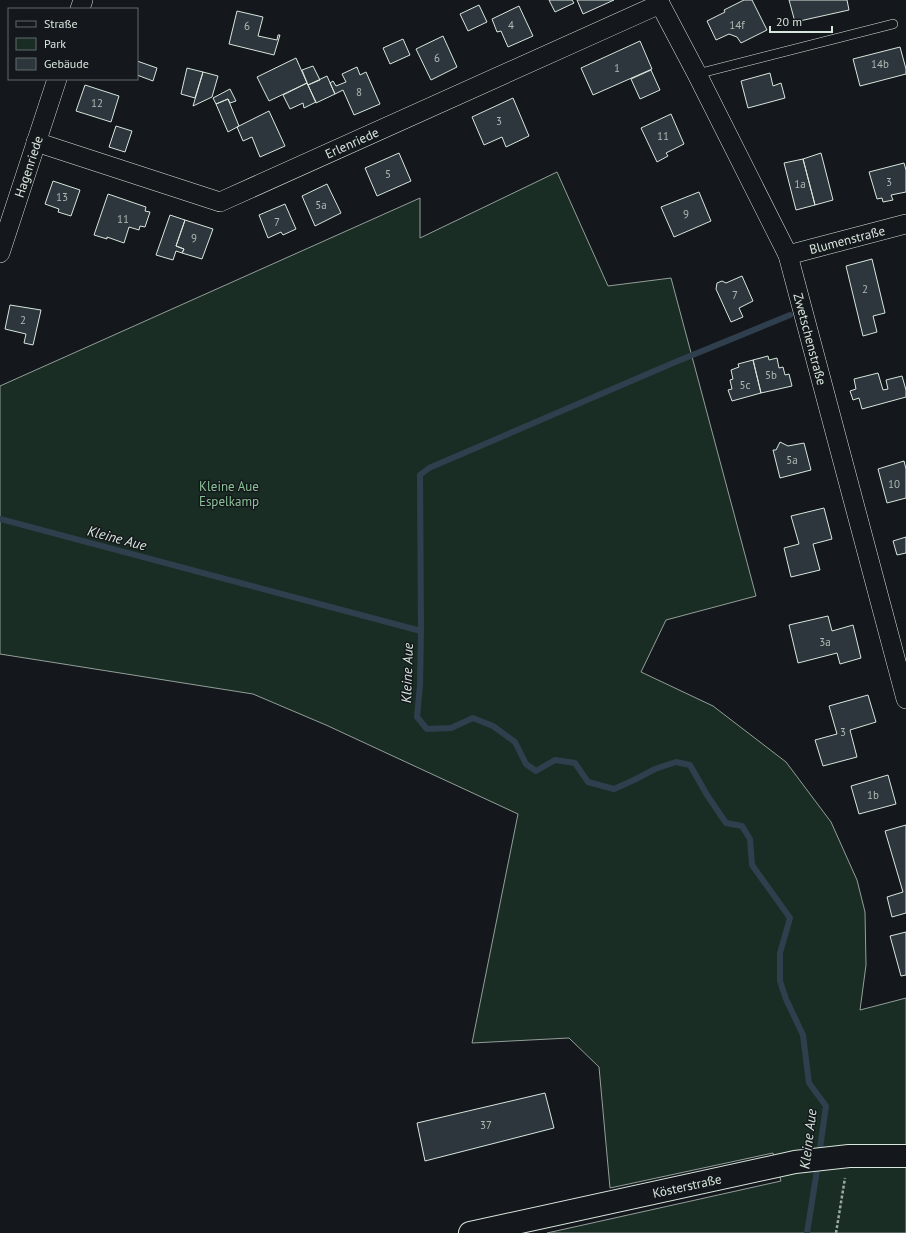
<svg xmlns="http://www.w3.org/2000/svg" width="906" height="1233" font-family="'PT Sans',sans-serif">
<rect width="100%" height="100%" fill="#14181c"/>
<path fill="#1a2d24" stroke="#939e99" d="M557,172L608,286L671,278L756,596L666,620L641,672L713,706L786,762L831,822L857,880L865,912L866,965L860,1010L906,998V1233H547L781,1181L773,1153L610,1188L599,1067L569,1038L472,1043L518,814L326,725L253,694L0,654V386L420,198V238Z"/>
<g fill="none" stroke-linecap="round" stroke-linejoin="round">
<path stroke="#2f3f4d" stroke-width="6" d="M0,519L421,631L420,685L417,717L427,729L451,728L473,718L493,726L515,742L526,764L536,771L555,760L575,763L588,782L614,789L634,780L655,769L676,762L690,765L707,795L726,823L742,826L750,839L752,865L790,918L780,953V981L786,999L803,1035L809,1083L826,1106L819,1155
M421,631L420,475L429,468L673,363L790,315
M807,1233L818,1164"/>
</g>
<path fill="#2c363c" stroke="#d8e6dc" d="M549,0H572L574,3L555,12Z
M577,0H614L583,14Z
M744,0H752L767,30L741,43L737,37L729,34L716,40L707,21L725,12L724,10Z
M789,0H847L849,10L795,22Z
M479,5L487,22L468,31L460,14Z
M519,6L533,36L508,47L501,31L497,32L492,19Z
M237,11L263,17L258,36L277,40L278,35H280L274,55L229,44Z
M443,36L457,67L431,80L416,49Z
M403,39L410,55L390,64L383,48Z
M640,41L652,69L593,95L581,68Z
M900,47L906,69V74L860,86L853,59Z
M296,58L307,83L269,101L257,77Z
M137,61L157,68L153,81L137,75Z
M313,66L320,80L308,85L302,70Z
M357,67L360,75L366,72L380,104L354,115L343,90L335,94L330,83L333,81L336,86L346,82L342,74Z
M187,68L203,72L195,98L181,94Z
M651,70L660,90L640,99L631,79Z
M203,72L218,76L212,97L193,106Z
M770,73L773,86L781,83L785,98L748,108L741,81Z
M327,76L335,94L316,103L308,85Z
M307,83L316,102L304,108L303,103L290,109L283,95Z
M85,85L119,96L111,122L76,111Z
M230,89L236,101L230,103L228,99L216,104L213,98Z
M513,98L529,136L506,147L502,137L484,145L472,117Z
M228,99L239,126L228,132L216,104Z
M269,111L285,146L260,157L252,137L243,141L237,127Z
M671,114L684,144L666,153L668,156L657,162L641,128Z
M116,126L132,131L125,152L109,147Z
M399,153L411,181L377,196L365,168Z
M821,153L833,200L815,205L803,159Z
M803,159L815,205L796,210L784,163Z
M904,163L906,170V192L891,195L893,200L883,202L882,198L877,199L869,172Z
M53,181L80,190L71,216L58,212L59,209L45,204Z
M327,184L341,213L315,226L302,196Z
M699,192L711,221L674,237L661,207Z
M108,194L146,207L145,211L150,212L145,227L140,226L139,230L129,227L124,243L107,237V239L94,235Z
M285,204L296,229L283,235L281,232L268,238L259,215Z
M170,215L185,220L176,246L184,249L182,253L176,251L173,260L156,255Z
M185,220L213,229L202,259L182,253L184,249L176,246Z
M872,259L885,313L873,316L877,332L863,336L846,266Z
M742,276L753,301L739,308L743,317L731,322L716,289L717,283L722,281L726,283Z
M10,305L41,310L33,345L24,343L26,334L5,329Z
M768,356L769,360L777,358L779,368L783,367L785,375L789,374L792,386L761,393L753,360Z
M753,360L761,393L732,401L728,390L732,389L730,380L733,379L731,370L739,367L738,364Z
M878,373L883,390L888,389L886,380L902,376L906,390V397L862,409L859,398L853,400L850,391L856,389L854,379Z
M780,442L788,446L804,443L811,470L780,478L773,450H776Z
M904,461L906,469V498L887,503L878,469Z
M824,508L832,539L813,544L820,570L791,577L784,548L799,544L791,516Z
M906,537V553L897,555L893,541Z
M828,616L832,631L853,625L861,658L840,664L837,653L798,663L789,625Z
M868,695L876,722L850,730L857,757L823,766L815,740L837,734L829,706Z
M888,775L896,804L859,814L851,786Z
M906,825V913L892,917L887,897L903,892L885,831Z
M906,932V975L901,976L890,936Z
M545,1093L554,1128L425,1161L417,1123Z"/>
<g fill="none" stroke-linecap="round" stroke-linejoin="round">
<g stroke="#d8e6dc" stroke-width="10">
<path id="lane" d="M697,74L893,24"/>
</g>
<g stroke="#d8e6dc" stroke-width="20">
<g id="street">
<path id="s1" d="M658,0L697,74L788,255L906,699"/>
<path d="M80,9L83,0"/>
<path id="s2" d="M36,142L220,202L660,4"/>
<path id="s3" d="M0,253L57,79"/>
<path id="s4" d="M788,255L906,224"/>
</g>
</g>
<g stroke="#d8e6dc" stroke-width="24">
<g id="secondary">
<path id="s5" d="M470,1233L795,1162L849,1156H906"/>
</g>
</g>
<path stroke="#9da8a2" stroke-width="2.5" stroke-dasharray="3 2" stroke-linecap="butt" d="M836,1233L845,1178"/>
<use href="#lane" stroke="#14181c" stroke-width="9"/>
<use href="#street" stroke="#14181c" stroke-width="19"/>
<use href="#secondary" stroke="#14181c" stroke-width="22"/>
</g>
<g text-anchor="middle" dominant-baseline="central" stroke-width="3" stroke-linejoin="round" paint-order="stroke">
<g font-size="11" fill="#adbab4">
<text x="511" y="25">4</text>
<text x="737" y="25">14f</text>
<text x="247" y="26">6</text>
<text x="437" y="58">6</text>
<text x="880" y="64">14b</text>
<text x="617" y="68">1</text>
<text x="359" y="92">8</text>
<text x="97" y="103">12</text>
<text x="499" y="121">3</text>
<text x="663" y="136">11</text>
<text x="388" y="174">5</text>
<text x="889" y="182">3</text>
<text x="800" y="184">1a</text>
<text x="62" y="197">13</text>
<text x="321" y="205">5a</text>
<text x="686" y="214">9</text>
<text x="123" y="219">11</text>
<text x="277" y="222">7</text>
<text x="194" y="238">9</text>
<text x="865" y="289">2</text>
<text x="735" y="295">7</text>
<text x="23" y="320">2</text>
<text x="771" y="375">5b</text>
<text x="745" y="385">5c</text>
<text x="792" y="460">5a</text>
<text x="894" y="484">10</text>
<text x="825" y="642">3a</text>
<text x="843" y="732">3</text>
<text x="873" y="795">1b</text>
<text x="486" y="1125">37</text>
</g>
<g font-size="13" fill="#d8e6dc" stroke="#14181c">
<text stroke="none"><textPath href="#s2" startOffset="338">Erlenriede</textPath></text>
<text stroke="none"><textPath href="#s3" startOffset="91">Hagenriede</textPath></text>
<text stroke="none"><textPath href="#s4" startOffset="61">Blumenstraße</textPath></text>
<text stroke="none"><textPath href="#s1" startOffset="373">Zwetschenstraße</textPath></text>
<text stroke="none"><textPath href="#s5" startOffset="222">Kösterstraße</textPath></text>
</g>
<g font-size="13" fill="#8ac095" stroke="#14181c">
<text x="229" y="486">Kleine Aue<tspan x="229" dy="15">Espelkamp</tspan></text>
</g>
<g font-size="14" font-style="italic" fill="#d8e6dc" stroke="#14181c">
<text transform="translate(117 538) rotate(15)">Kleine Aue</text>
<text transform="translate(407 673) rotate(-88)">Kleine Aue</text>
<text transform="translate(808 1139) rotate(-83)">Kleine Aue</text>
</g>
</g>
<rect x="8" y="8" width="130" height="72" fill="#14181c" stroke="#626a69"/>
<rect x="16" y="21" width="20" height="6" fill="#14181c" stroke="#626a69"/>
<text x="44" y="28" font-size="12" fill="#d8e6dc">Straße</text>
<rect x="16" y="38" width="20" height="12" fill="#1a2d24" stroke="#626a69"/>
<text x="44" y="48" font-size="12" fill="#d8e6dc">Park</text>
<rect x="16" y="58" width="20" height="12" fill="#2c363c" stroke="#626a69"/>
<text x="44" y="68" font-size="12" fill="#d8e6dc">Gebäude</text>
<path d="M770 26v6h62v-6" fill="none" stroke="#d8e6dc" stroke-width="2"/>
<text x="776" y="26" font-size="12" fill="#d8e6dc" stroke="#14181c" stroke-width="3" paint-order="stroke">20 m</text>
</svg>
